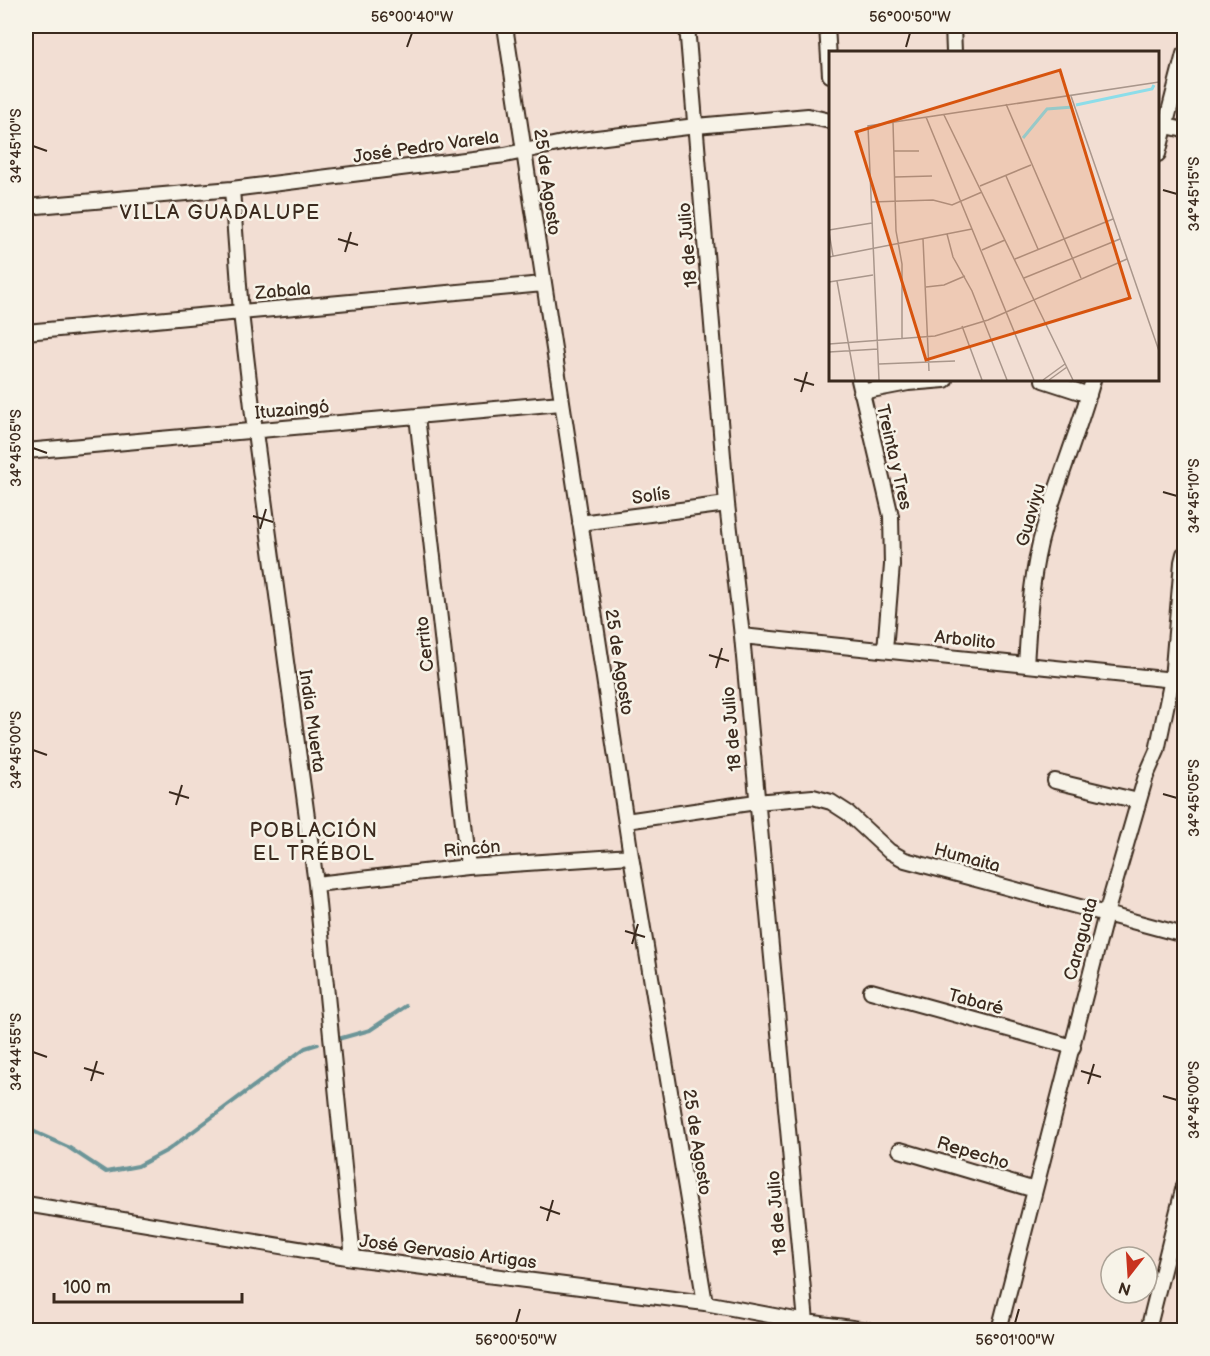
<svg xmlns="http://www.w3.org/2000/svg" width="1210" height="1356" font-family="'Balsamiq Sans',sans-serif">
<rect width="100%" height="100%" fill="#f2ded3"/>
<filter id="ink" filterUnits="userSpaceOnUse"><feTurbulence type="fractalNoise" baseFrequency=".0167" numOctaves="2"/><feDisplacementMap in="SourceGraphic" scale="12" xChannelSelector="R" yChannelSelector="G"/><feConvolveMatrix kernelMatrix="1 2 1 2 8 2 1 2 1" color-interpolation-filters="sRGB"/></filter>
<g filter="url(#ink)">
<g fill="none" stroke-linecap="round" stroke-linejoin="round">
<path stroke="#6c9598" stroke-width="4" d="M338,1039L370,1030L406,1006
M26,1128L68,1147L106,1172L138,1166L168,1150L305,1048L318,1044"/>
<g stroke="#3b2a1e" stroke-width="18">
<path id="minor" d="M505,26L631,856L705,1303
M687,26L727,504L742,636L806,1322
M827,26L830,75
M953,26L954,52
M1158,124L1184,130
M1158,154L1184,54
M232,189L241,313L255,432L316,884L353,1258
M26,207L232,189L505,155L572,141L696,126L808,116L830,121
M26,332L543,284
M859,380L891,516L892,565L885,650
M1043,380L1089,395
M861,392L908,383L945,380
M417,416L468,867
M26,451L561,403
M580,523L727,504
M742,636L1184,681
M1026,665C1029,619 1031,572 1044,528C1059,478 1079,430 1093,380
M1055,781L1138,801
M626,821L756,802L813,797L831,802L848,813L889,851L905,860L1184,935
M316,884L468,867L631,856
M871,991L1073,1047
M900,1150L1035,1190
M26,1204L353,1258L705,1303L806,1322L867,1330
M999,1330L1106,914L1146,776L1157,751L1172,679L1182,562L1184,554
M1148,1330L1184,1186"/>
</g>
<use href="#minor" stroke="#f7f3e8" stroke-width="14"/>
</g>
</g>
<path fill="none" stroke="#3b2a1e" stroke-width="2" d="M407,47L412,33M906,47L910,33M33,146L47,151M1163,190L1177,194M338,239L358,245M345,252L351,232M794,379L814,385M801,392L807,372M33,448L47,453M1163,492L1177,496M253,516L273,522M260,529L266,509M709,655L729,661M716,668L722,648M33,750L47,755M169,792L189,798M1163,794L1177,798M176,805L182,785M625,931L645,937M632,944L638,924M33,1052L47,1057M84,1068L104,1074M1081,1071L1101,1077M91,1081L97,1061M1088,1084L1094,1064M1163,1096L1177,1100M540,1207L560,1214M547,1221L553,1200M516,1323L520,1309M1015,1323L1019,1309"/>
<g text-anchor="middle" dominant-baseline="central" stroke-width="5" stroke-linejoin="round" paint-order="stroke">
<g font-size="18" fill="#3b2a1e" stroke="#f7f3e8">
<text transform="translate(426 147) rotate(-8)">José Pedro Varela</text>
<text transform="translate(547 182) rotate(82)">25 de Agosto</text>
<text transform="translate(688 245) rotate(-95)">18 de Julio</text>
<text transform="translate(283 291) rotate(-5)">Zabala</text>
<text transform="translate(292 410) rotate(-5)">Ituzaingó</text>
<text transform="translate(894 457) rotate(77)">Treinta y Tres</text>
<text transform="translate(651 496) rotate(-8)">Solís</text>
<text transform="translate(1031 515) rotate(-74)">Guaviyu</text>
<text transform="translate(965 640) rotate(6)">Arbolito</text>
<text transform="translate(425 644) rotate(-96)">Cerrito</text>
<text transform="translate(619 662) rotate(81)">25 de Agosto</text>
<text transform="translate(312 721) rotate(82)">India Muerta</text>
<text transform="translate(732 729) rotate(-95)">18 de Julio</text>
<text transform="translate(472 849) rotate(-5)">Rincón</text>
<text transform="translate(967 858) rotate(15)">Humaita</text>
<text transform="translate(1081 939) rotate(-75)">Caraguata</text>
<text transform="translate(976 1002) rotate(15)">Tabaré</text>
<text transform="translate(697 1142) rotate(81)">25 de Agosto</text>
<text transform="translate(973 1153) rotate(17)">Repecho</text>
<text transform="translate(777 1213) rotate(-95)">18 de Julio</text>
<text transform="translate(448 1252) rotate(7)">José Gervasio Artigas</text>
</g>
<g font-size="20" letter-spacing="1.5" fill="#3b2a1e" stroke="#f7f3e8">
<text x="220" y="213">VILLA GUADALUPE</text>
<text x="314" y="831">POBLACIÓN<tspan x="314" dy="23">EL TRÉBOL</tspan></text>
</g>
</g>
<g transform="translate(829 51)">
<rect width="330" height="330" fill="#f2ded3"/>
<path fill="none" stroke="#8ddde9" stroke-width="3" d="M247,54L323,38L325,34M194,87L218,58L244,56"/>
<path fill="none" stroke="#a9968b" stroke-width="1.5" d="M242,45L330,300M177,53L252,227M115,64L244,329M97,66L205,329M64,71L67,180L73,213V287M65,100H90M177,125L209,198M66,126L103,125M151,135L202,114M42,151L104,149L123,154L153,141M0,179L43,172M0,181L4,205M118,183L124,206L143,240L178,329M94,188L100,320M153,199L176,189M0,206L143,178M186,208L284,168M195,227L291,188M8,230L26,329M0,231L44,224M97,236L115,234L136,225M133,275L153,329M0,293L106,285L159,269L298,208M0,301L49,298M50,313L126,310M50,329L39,75L330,31M214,329L236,313M220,329L238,316"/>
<path fill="#d7540e" fill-opacity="0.15" stroke="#d7540e" stroke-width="3" d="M231,19L301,247L97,309L27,81Z"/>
<rect width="330" height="330" fill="none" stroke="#3b2a1e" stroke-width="3"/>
</g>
<rect width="1210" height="1356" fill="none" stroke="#f7f3e8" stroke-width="66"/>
<g transform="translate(1129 1275) rotate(197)"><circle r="28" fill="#f7f3e8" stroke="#aca397" stroke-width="1.5"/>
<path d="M0-4.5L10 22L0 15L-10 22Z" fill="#c8321e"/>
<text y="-9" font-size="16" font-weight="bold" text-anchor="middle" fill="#3b2a1e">N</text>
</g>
<path d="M54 1293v9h188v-9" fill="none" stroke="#3b2a1e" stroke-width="3"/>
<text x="63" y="1293" font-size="18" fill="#3b2a1e" stroke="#f7f3e8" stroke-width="4.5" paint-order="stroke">100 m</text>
<rect x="33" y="33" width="1144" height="1290" fill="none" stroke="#3b2a1e" stroke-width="2"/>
<g font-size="15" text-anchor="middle" fill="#3b2a1e">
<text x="412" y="22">56°00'40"W</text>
<text x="910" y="22">56°00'50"W</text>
<text transform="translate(16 146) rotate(-90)" y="5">34°45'10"S</text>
<text transform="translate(1194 194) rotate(-90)" y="5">34°45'15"S</text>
<text transform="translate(16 448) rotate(-90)" y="5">34°45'05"S</text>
<text transform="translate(1194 496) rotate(-90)" y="5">34°45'10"S</text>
<text transform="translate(16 750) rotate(-90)" y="5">34°45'00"S</text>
<text transform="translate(1194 798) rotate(-90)" y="5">34°45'05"S</text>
<text transform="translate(16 1052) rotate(-90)" y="5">34°44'55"S</text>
<text transform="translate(1194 1100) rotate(-90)" y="5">34°45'00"S</text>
<text x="516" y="1345">56°00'50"W</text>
<text x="1015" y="1345">56°01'00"W</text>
</g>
</svg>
